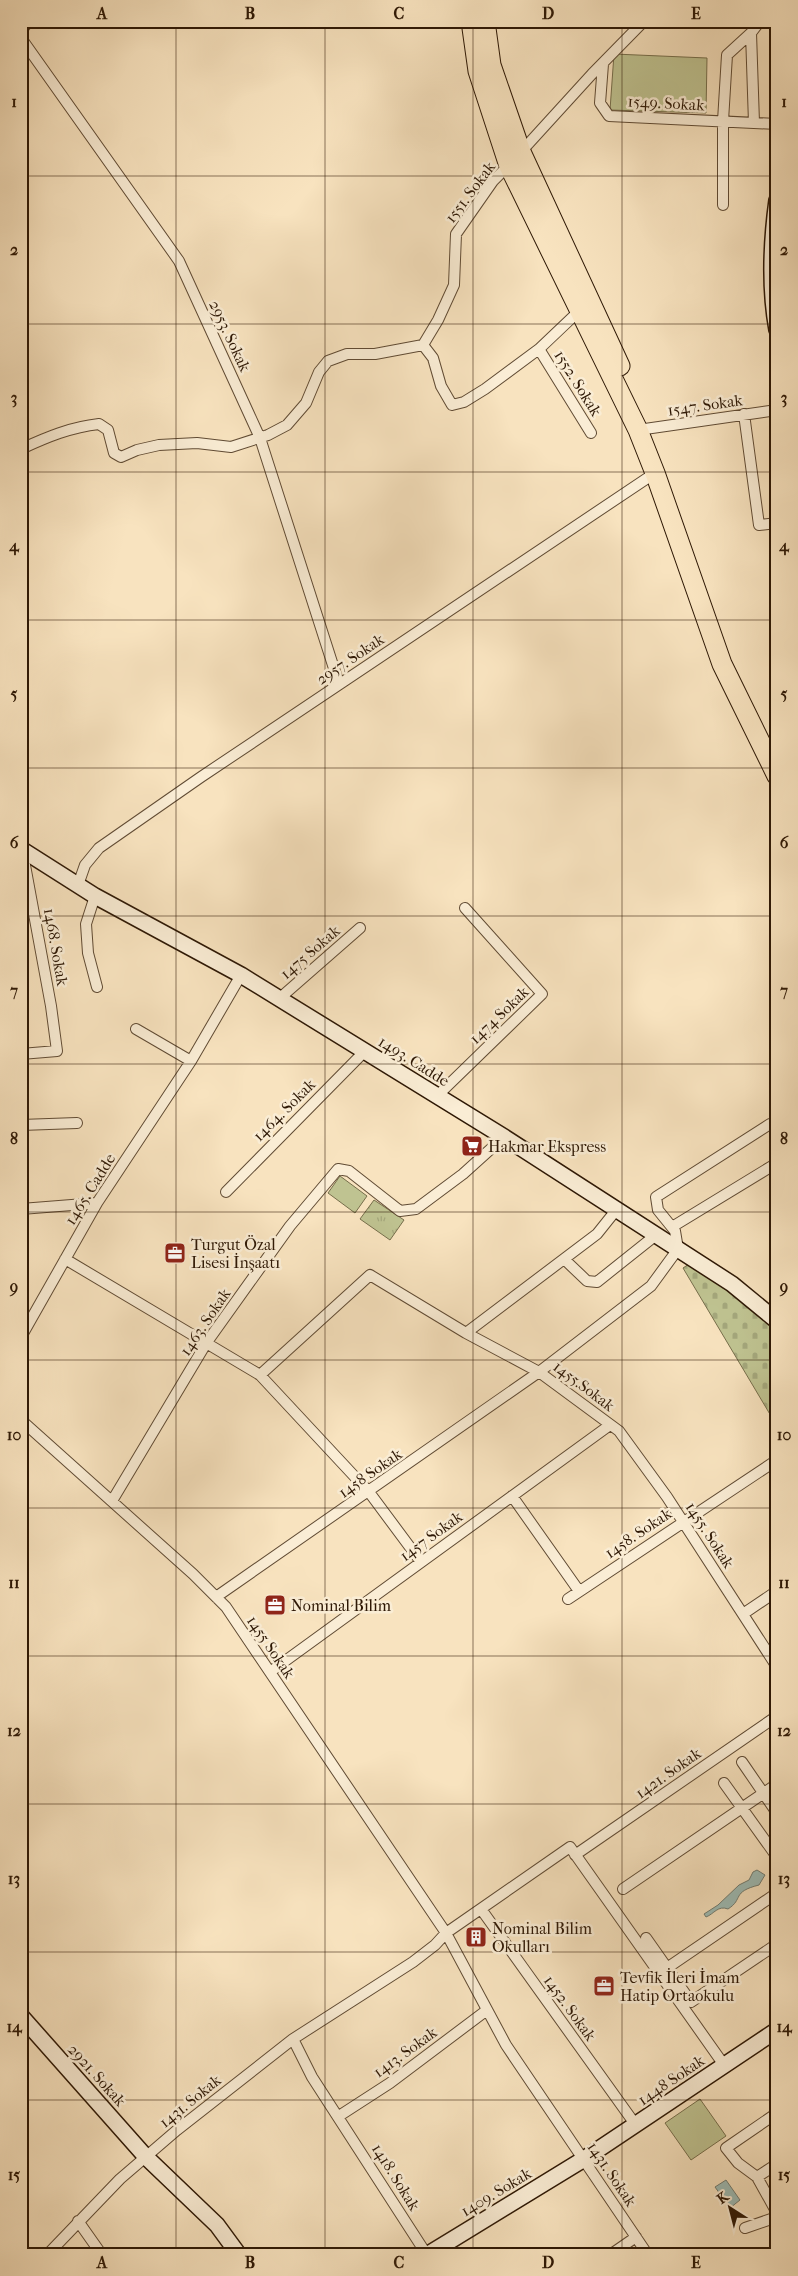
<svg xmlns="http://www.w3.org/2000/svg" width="798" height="2276" font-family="'IM FELL French Canon',serif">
<defs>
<pattern id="grass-tufts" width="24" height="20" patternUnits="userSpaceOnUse" patternTransform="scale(1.25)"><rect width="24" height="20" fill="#bfc391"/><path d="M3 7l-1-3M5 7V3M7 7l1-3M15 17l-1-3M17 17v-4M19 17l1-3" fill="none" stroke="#a4a77c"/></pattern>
<pattern id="cemetery-stones" width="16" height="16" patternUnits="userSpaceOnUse" patternTransform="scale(1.25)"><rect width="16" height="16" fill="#bfc391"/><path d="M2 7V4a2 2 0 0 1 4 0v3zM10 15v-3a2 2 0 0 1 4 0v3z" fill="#a4a77c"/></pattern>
</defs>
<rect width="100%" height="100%" fill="#f8e3bf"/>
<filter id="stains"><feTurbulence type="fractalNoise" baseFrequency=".004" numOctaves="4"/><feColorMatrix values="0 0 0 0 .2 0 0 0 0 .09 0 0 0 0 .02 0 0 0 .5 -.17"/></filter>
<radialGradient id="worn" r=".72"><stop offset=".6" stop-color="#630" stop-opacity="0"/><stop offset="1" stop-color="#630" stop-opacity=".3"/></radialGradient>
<path fill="url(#grass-tufts)" stroke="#766e4b" d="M374,1200L404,1220L390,1240L360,1219Z"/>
<path fill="url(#cemetery-stones)" stroke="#766e4b" d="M689,1264L728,1288L765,1316L777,1333V1410L771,1416L683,1268Z"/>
<path fill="#bfc391" stroke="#766e4b" d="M614,54L707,58L706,113L610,110Z
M340,1176L367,1196L355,1213L328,1193Z
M700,2099L726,2136L691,2160L665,2123Z"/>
<path fill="#9ebdb7" stroke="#717b70" d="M757,1870L765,1875L759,1885C731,1892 744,1899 728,1909C718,1905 714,1914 706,1917L704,1914L718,1905L739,1885L749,1880L753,1872Z
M726,2180L740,2200L730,2208L715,2187Z"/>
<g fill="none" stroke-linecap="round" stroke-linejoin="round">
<g stroke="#604b34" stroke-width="12">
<path id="street" d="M21,31L29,21
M751,33L754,123
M21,38L179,261L260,438L339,684
M603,64L600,103L609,116L777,124
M520,153L592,74L644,21
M510,164L493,181L456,234L454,285L438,320L423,345L433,358L441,386L452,405L464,402L485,389L539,349L579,311
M723,205V121L727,55L751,33L760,21
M539,349L591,433
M744,414L759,525L777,523
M638,430L777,410
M21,449C47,437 71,427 99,424L108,430L114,453L121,457L137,450L159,445L197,443L231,447L268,435L287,425L306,403L319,372L328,361L347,354H375L423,345
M78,885L85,865L99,848L201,777L655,473
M95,896L86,924L88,953L97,987
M775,988L777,987
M280,998L360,928
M136,1029L191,1061L241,975
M21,1054L57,1051L51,1006L22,849
M437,1096L542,994L465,908
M21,1125L77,1123
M226,1192L365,1051
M21,1209L97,1203
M672,1227L777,1163
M65,1259L260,1375L369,1492L421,1562
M564,1259L587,1281L597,1282L656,1235
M466,1333L597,1234L617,1209
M21,1337L97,1203L191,1061
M260,1375L370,1275L466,1333L539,1372L619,1431L667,1497L777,1667
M21,1420L193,1574L226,1607L446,1933L506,2045L648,2255
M512,1496L579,1591
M112,1501L207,1342L290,1226L338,1169L349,1171L400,1211L416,1209L463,1174L504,1137
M216,1597L539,1372L651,1286L678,1249L675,1231L658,1210L656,1197L770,1124
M568,1599L777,1460
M743,1614L777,1591
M270,1672L610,1425
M742,1762L777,1813
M724,1783L777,1857
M575,1855L777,1716
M623,1889L777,1784
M481,1909L635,2124
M646,1938L691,2002L777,1944
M667,1968L777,1893
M293,2039L413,1962L435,1945L446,1933L570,1847L724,2065
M777,2113L726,2148L738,2163L757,2177L777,2213
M339,2116L390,2083L487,2010
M757,2177L777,2164
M78,2221L102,2255
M745,2228L777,2217
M47,2255L120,2179L177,2130L293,2039L312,2077L427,2255
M610,2255L636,2237"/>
</g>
<g stroke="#2e1805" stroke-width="18">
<path id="secondary" d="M777,200C771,244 769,286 777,330
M21,849L95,896L241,975L504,1137L732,1284L777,1321
M21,2016L146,2157L217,2225L239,2255
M427,2255L584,2159L777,2030"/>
</g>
<g stroke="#2e1805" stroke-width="21">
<path id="highway" d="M471,21L478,71L509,166L638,430L655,473L722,664L777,776
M485,21L491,65L521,152L620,366"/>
</g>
<use href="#street" stroke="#faedd5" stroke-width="10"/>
<use href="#secondary" stroke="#faedd5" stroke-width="15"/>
<use href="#highway" stroke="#f8e3bf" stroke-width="19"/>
</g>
<path fill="none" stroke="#2e1805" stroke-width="1" stroke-opacity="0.55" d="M176,21V2255M325,21V2255M473,21V2255M622,21V2255M21,176H777M21,324H777M21,472H777M21,620H777M21,768H777M21,916H777M21,1064H777M21,1212H777M21,1360H777M21,1508H777M21,1656H777M21,1804H777M21,1952H777M21,2100H777"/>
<defs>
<g id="supermarket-square" transform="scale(1.125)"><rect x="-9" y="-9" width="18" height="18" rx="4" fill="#8f2418" stroke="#faedd5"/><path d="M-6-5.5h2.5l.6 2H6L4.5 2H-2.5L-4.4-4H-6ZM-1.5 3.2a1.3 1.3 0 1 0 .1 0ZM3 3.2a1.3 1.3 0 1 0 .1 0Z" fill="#fff"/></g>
<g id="office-square" transform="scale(1.125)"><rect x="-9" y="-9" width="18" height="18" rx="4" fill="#8f2418" stroke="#faedd5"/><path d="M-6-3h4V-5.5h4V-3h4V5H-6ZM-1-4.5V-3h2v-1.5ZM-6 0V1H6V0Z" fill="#fff"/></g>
<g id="building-square" transform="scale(1.125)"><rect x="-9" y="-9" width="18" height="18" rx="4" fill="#8f2418" stroke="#faedd5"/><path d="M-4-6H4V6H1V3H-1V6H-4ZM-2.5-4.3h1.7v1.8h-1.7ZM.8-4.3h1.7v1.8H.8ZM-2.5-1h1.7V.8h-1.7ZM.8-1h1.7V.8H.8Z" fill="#fff"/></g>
</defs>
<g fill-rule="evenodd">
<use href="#supermarket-square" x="472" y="1146"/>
<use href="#office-square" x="175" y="1253"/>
<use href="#office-square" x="275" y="1605"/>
<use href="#building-square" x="476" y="1937"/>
<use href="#office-square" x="604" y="1986"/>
</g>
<g text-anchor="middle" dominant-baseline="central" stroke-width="5" stroke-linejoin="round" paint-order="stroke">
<g font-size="16" fill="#2e1805" stroke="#faedd5">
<text transform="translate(666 103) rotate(3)">1549. Sokak</text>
<text transform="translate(470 192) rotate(-53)">1551. Sokak</text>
<text transform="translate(230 336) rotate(65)">2953. Sokak</text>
<text transform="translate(578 383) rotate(58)">1552. Sokak</text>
<text transform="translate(705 405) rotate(-8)">1547. Sokak</text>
<text transform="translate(350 659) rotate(-34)">2957. Sokak</text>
<text transform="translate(56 947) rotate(80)">1468. Sokak</text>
<text transform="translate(310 952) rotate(-41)">1475 Sokak</text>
<text transform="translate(499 1015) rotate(-44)">1474 Sokak</text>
<text transform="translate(414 1061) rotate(32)">1493. Cadde</text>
<text transform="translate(284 1110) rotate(-45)">1464. Sokak</text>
<text transform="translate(90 1189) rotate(-58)">1465. Cadde</text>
<text transform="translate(205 1322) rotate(-56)">1463. Sokak</text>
<text transform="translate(584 1386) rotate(37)">1455.Sokak</text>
<text transform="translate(370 1473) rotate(-35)">1458 Sokak</text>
<text transform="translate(638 1533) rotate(-34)">1458. Sokak</text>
<text transform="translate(710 1535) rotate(57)">1455. Sokak</text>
<text transform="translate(431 1536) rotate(-36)">1457 Sokak</text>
<text transform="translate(271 1647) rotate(56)">1455 Sokak</text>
<text transform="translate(668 1773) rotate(-35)">1421. Sokak</text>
<text transform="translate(570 2008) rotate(54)">1452. Sokak</text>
<text transform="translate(405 2052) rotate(-36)">1413. Sokak</text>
<text transform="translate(97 2075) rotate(48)">2921. Sokak</text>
<text transform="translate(671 2080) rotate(-34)">1448 Sokak</text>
<text transform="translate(190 2101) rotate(-39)">1431. Sokak</text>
<text transform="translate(612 2174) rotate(56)">1431. Sokak</text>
<text transform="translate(396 2177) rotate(58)">1418. Sokak</text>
<text transform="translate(496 2192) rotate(-31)">1409. Sokak</text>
</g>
<g font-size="16" fill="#2e1805" stroke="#faedd5" text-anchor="start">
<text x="488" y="1146">Hakmar Ekspress</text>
<text x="191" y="1244">Turgut Özal<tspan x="191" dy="18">Lisesi İnşaatı</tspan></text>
<text x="291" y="1605">Nominal Bilim</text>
<text x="492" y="1928">Nominal Bilim<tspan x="492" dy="18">Okulları</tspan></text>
<text x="620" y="1977">Tevfik İleri İmam<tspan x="620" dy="18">Hatip Ortaokulu</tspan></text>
</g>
</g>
<rect width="798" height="2276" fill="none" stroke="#f8e3bf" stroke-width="55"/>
<g transform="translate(730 2208) rotate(324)" stroke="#faedd5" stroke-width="4" paint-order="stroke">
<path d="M0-4L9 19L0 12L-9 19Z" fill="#2e1805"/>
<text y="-8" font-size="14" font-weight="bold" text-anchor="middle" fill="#2e1805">K</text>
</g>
<rect x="28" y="28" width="742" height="2220" fill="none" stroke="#2e1805" stroke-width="2"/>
<g font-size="16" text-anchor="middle" font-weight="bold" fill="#2e1805">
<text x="102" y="19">A</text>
<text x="250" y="19">B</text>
<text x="399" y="19">C</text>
<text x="548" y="19">D</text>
<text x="696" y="19">E</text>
<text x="14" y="107">1</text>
<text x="784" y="107">1</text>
<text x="14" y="255">2</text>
<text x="784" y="255">2</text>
<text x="14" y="403">3</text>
<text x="784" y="403">3</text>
<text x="14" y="551">4</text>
<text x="784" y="551">4</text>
<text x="14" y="699">5</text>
<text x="784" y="699">5</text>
<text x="14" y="848">6</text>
<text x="784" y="848">6</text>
<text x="14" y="996">7</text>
<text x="784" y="996">7</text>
<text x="14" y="1144">8</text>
<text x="784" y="1144">8</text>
<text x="14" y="1292">9</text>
<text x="784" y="1292">9</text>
<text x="14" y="1440">10</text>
<text x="784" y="1440">10</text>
<text x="14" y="1588">11</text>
<text x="784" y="1588">11</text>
<text x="14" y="1736">12</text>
<text x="784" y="1736">12</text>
<text x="14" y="1884">13</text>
<text x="784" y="1884">13</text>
<text x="14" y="2032">14</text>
<text x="784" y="2032">14</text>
<text x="14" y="2180">15</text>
<text x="784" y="2180">15</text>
<text x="102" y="2268">A</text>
<text x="250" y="2268">B</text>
<text x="399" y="2268">C</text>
<text x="548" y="2268">D</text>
<text x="696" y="2268">E</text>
</g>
<rect width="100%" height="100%" filter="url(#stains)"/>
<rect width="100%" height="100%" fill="url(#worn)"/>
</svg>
